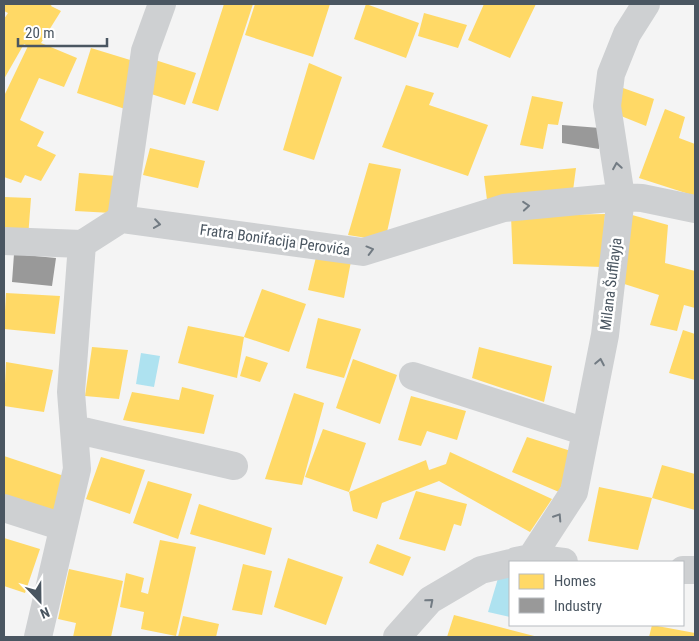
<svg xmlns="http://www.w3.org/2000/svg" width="699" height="641" font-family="'Roboto Condensed',sans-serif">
<rect width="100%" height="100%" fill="#f4f4f4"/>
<path fill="#aee2f0" d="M141,353L160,356L154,387L136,384Z
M499,575L510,577V617L488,612Z"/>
<path fill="#ffd966" d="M4,4H52L51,6L61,11L41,43L77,58L64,87L39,78L20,120L44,132L37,146L56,155L41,181L25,175L21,183L4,177V96L28,46L24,44L4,79V19L8,13L4,11Z
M224,4H253L218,111L192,103Z
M255,4H330L313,57L245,35Z
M366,4L419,23L406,58L354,39Z
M484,4H536L510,58L468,40Z
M424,13L467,25L458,48L418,36Z
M91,48L140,63L125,109L77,93Z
M152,59L196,73L185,105L142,91Z
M309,63L342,77L314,160L283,150Z
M406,85L434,93L429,105L488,125L468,176L382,147Z
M623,88L654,99L646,126L616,114Z
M532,96L563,102L558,125L548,124L543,149L520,145Z
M665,109L685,117L679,138L695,144V196L639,178Z
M150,148L205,161L198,188L143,175Z
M369,163L401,169L385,241L348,235Z
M576,168L572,198L487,200L484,176Z
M79,173L117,176L112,213L75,211Z
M4,197L31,198L28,238L4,235Z
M625,213L668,225L665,263L695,271V308L684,305L677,331L650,325L659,295L618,282Z
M605,214L602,267L513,264L511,216Z
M317,253L352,256L344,298L308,290Z
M262,289L306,304L289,352L244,337Z
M6,293L60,296L55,334L4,329Z
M318,318L361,329L344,378L306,368Z
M188,326L244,337L237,378L178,363Z
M683,330L695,334V380L669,373Z
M92,347L128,350L119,399L85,396Z
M479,347L552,366L544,402L472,378Z
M246,356L268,363L260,382L240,376Z
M353,359L397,375L380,424L336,408Z
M6,362L53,370L44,412L4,406Z
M182,387L214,395L204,434L123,420L132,392L179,400Z
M294,393L324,403L302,485L265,479Z
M411,396L466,411L457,440L427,431L421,446L398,440Z
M323,429L366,443L349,492L426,460L429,470L446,464L450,452L552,499L530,532L439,481L382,503L377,519L353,511L349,492L305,477Z
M527,437L574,452L559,492L512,472Z
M4,456L67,477L53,516L4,501Z
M101,457L145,470L130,514L86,499Z
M662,465L695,474V510L652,498Z
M148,481L192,494L178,539L133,523Z
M599,487L652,498L638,550L588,541Z
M416,491L467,504L461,526L454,524L445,551L399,539Z
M199,504L272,528L265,555L190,534Z
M4,538L40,549L25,593L4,586Z
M160,540L196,547L176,636L141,629L144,612L120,607L126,573L144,578L141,592L148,594Z
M377,544L411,557L403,576L369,563Z
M288,558L343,577L326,625L274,607Z
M243,564L272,571L262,615L232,610Z
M69,569L123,581L111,637H73L76,623L58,619Z
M454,615L538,637H447Z
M183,616L219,624L216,637H178Z
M652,625L695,633V637H649Z"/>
<path fill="#999" d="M562,125L600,128L599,149L562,143Z
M14,254L56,258L52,286L12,282Z"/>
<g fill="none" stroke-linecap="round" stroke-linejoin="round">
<path stroke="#ced0d2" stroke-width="28" d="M121,219L145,51L162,4
M4,241L82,244L121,219L363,252L504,208L621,197L642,198L695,209
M413,376L586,432
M74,429L234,466
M4,508L63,527
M531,558L574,492L605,335L621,197L607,106L611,74L627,34L646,4
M516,561L531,558L564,562
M683,570H695
M38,637L77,469L71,392L82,244
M397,637L430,600L481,570L510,563"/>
</g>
<defs><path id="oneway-chevron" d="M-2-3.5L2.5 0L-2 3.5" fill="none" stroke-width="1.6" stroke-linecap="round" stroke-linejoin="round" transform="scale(1.25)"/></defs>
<g stroke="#727b83">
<use href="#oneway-chevron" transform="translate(617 166) rotate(-99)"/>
<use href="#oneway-chevron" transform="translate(526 206) rotate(-5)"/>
<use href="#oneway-chevron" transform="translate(157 224) rotate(8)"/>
<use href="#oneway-chevron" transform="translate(370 250) rotate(-15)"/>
<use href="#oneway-chevron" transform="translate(600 362) rotate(-79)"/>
<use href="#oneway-chevron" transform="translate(558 517) rotate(-57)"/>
<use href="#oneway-chevron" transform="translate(430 602) rotate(-41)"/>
</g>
<g text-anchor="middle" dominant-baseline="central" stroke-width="5" stroke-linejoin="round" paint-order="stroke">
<g font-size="15" fill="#4a5661" stroke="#fff">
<text transform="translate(275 240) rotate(8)">Fratra Bonifacija Perovića</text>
<text transform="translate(611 284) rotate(-83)">Milana Šufflayja</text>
</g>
</g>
<rect width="699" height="641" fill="none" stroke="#4a5661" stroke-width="10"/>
<rect x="509" y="561" width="175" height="65" fill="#ffffff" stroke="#b7bbc0"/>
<rect x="519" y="574" width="25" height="15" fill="#ffd966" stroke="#b7bbc0"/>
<text x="554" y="586" font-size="15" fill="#4a5661">Homes</text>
<rect x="519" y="598" width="25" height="15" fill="#999999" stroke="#b7bbc0"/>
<text x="554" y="611" font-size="15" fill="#4a5661">Industry</text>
<g transform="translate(40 601) rotate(158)" stroke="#ffffff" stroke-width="4" paint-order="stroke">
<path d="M0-4L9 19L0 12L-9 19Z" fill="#4a5661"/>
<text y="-8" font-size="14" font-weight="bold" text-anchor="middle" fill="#4a5661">N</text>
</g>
<path d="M18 38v8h89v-8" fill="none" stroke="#4a5661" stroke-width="2.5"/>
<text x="25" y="38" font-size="15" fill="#4a5661" stroke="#ffffff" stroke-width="4" paint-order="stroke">20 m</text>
</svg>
